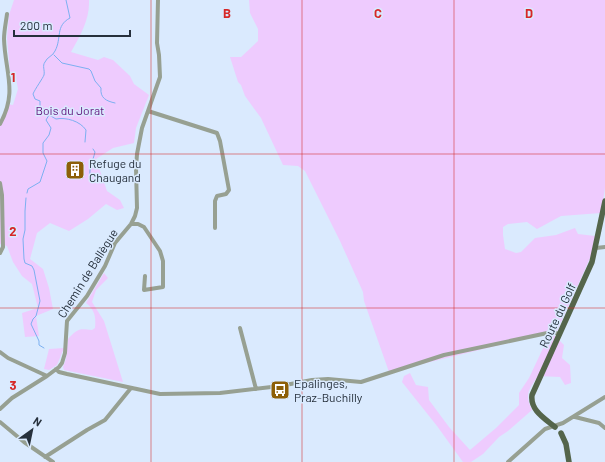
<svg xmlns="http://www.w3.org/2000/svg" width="605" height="462" font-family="Barlow,sans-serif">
<rect width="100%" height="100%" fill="#daeafe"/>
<path fill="#eecbfe" d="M14,0H89C90,19 80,36 71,52L98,60L104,57L113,60L130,76L134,84L149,95L136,128L134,143L113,148L96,159L107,191L120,200L124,208L117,210L106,204L88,219L69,231L50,223L37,233L30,259L43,269L49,288L53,309L36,316L39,336L25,337L22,313L38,308L32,284L22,276L13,262L7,246L0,244V124L7,104L13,105L18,89L16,78L10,71L7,38L9,15Z
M249,0H605V188L601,213L561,216L537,229L527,222L508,224L503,227V235L505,249L516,253L521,252L535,238L556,235L575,228L578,234L595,236L591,256L557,331L389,372L364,301L363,292L340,241L305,171L298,166L283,165L261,118L245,96L241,85L238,82L230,57H241L258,41V29L250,13Z
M104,273L108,278L96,290L92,302L104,321L123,382L64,370L63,367L66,359L68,339C77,329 79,328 92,330L95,328C96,317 95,310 86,303Z
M548,335L555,336L564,345L562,358L570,365L571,383L565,385L560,377L538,376C529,389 524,395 532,410L508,431L499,437L483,454L471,462H463L437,426L402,382L404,376L410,373L416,385L428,387L429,400L449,427L470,450L496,428L519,405V393L529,378L545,344Z
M64,348L57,365L49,370L44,369L49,349Z"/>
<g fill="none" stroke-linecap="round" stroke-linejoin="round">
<path stroke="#7cb0f1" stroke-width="1" d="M54,55L62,63L89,69L91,71L95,81L101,88C100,98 106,101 115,103
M49,115L56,119C66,117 80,121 86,130L85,142
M90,175C89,166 93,161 95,152L93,149
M27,193L28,189L40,182L47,161L43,153V143L49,135L51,128L46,120L49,115V112L40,107V101L35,99L33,94C35,89 43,78 44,75C45,70 42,66 45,62C47,57 53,56 55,51C62,38 55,26 70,18L66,0
M26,198L25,211V230L23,239L24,259L25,263L32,266L34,270L40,301L36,316L33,319L31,324L39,341V345L44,348"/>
<path stroke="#97a092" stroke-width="4" d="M148,111L217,133L220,141L229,190L226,194L217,196L215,201V228
M0,124C18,92 5,72 4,39C4,31 6,22 7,14
M0,183L2,195L3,247L0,253
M131,224H138L144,227L160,251L163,261V287L144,290L145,276
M596,248L605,247
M240,328L256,389
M0,352L8,358L47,376
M56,369L59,372L67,374L160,394L220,393L280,386L312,380L328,379L361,382L444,355L552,332L560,334
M0,409L12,398L47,376L59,367L62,363L65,353L67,321L87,296L105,266L115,243L131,224L135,216L137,208L136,168L137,154L142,128L160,77L159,55L157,43L158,0
M575,417L599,423L605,428
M0,422L24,442L53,462
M45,457L87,430L105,420L131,388
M508,462L545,429L563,423L605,397"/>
<path stroke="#54654b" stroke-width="5.5" d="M555,427C544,418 530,410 532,395L592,262L605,201
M561,433L566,444L569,462"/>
</g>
<path fill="none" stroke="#d62828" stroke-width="1" stroke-opacity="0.55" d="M151,0V462M302,0V462M454,0V462M0,154H605M0,308H605"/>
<defs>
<g id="building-square" transform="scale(1)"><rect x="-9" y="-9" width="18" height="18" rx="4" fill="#8d5f07" stroke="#daeafe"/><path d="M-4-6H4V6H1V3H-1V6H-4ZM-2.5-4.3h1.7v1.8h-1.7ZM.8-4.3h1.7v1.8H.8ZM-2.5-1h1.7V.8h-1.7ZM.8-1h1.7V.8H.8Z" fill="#fff"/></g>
<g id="bus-square" transform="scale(1)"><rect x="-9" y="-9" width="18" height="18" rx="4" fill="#8d5f07" stroke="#daeafe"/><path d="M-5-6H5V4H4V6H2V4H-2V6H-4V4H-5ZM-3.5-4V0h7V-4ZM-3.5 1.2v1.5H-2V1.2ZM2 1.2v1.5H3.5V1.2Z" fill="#fff"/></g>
</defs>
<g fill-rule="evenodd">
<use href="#building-square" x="75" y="170"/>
<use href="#bus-square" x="280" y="390"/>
</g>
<g text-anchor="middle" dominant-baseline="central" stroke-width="3" stroke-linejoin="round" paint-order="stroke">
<g font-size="12" fill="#62147d" stroke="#daeafe">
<text x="70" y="110">Bois du Jorat</text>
</g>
<g font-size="12" fill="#26303c" stroke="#daeafe" text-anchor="start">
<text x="89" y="163">Refuge du<tspan x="89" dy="14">Chaugand</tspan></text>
<text x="294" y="383">Epalinges,<tspan x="294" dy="14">Praz-Buchilly</tspan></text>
</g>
<g font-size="12" fill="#26303c" stroke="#daeafe">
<text transform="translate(87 273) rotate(-58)">Chemin de Ballègue</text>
<text transform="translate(557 315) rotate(-65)">Route du Golf</text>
</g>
</g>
<g font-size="13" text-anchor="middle" font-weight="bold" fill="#d62828" stroke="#daeafe" stroke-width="3" stroke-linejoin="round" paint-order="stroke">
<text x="227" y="18">B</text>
<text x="378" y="18">C</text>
<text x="529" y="18">D</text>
<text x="13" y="82">1</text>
<text x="13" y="236">2</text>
<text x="13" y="390">3</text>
</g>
<g transform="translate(32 430) rotate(33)" stroke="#daeafe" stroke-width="3" paint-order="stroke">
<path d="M0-3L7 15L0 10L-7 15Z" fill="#26303c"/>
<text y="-6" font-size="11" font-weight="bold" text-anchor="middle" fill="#26303c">N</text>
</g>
<path d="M14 30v6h116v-6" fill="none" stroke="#26303c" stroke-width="2"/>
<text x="20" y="30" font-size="12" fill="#26303c" stroke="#daeafe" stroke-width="3" paint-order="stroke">200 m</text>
</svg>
